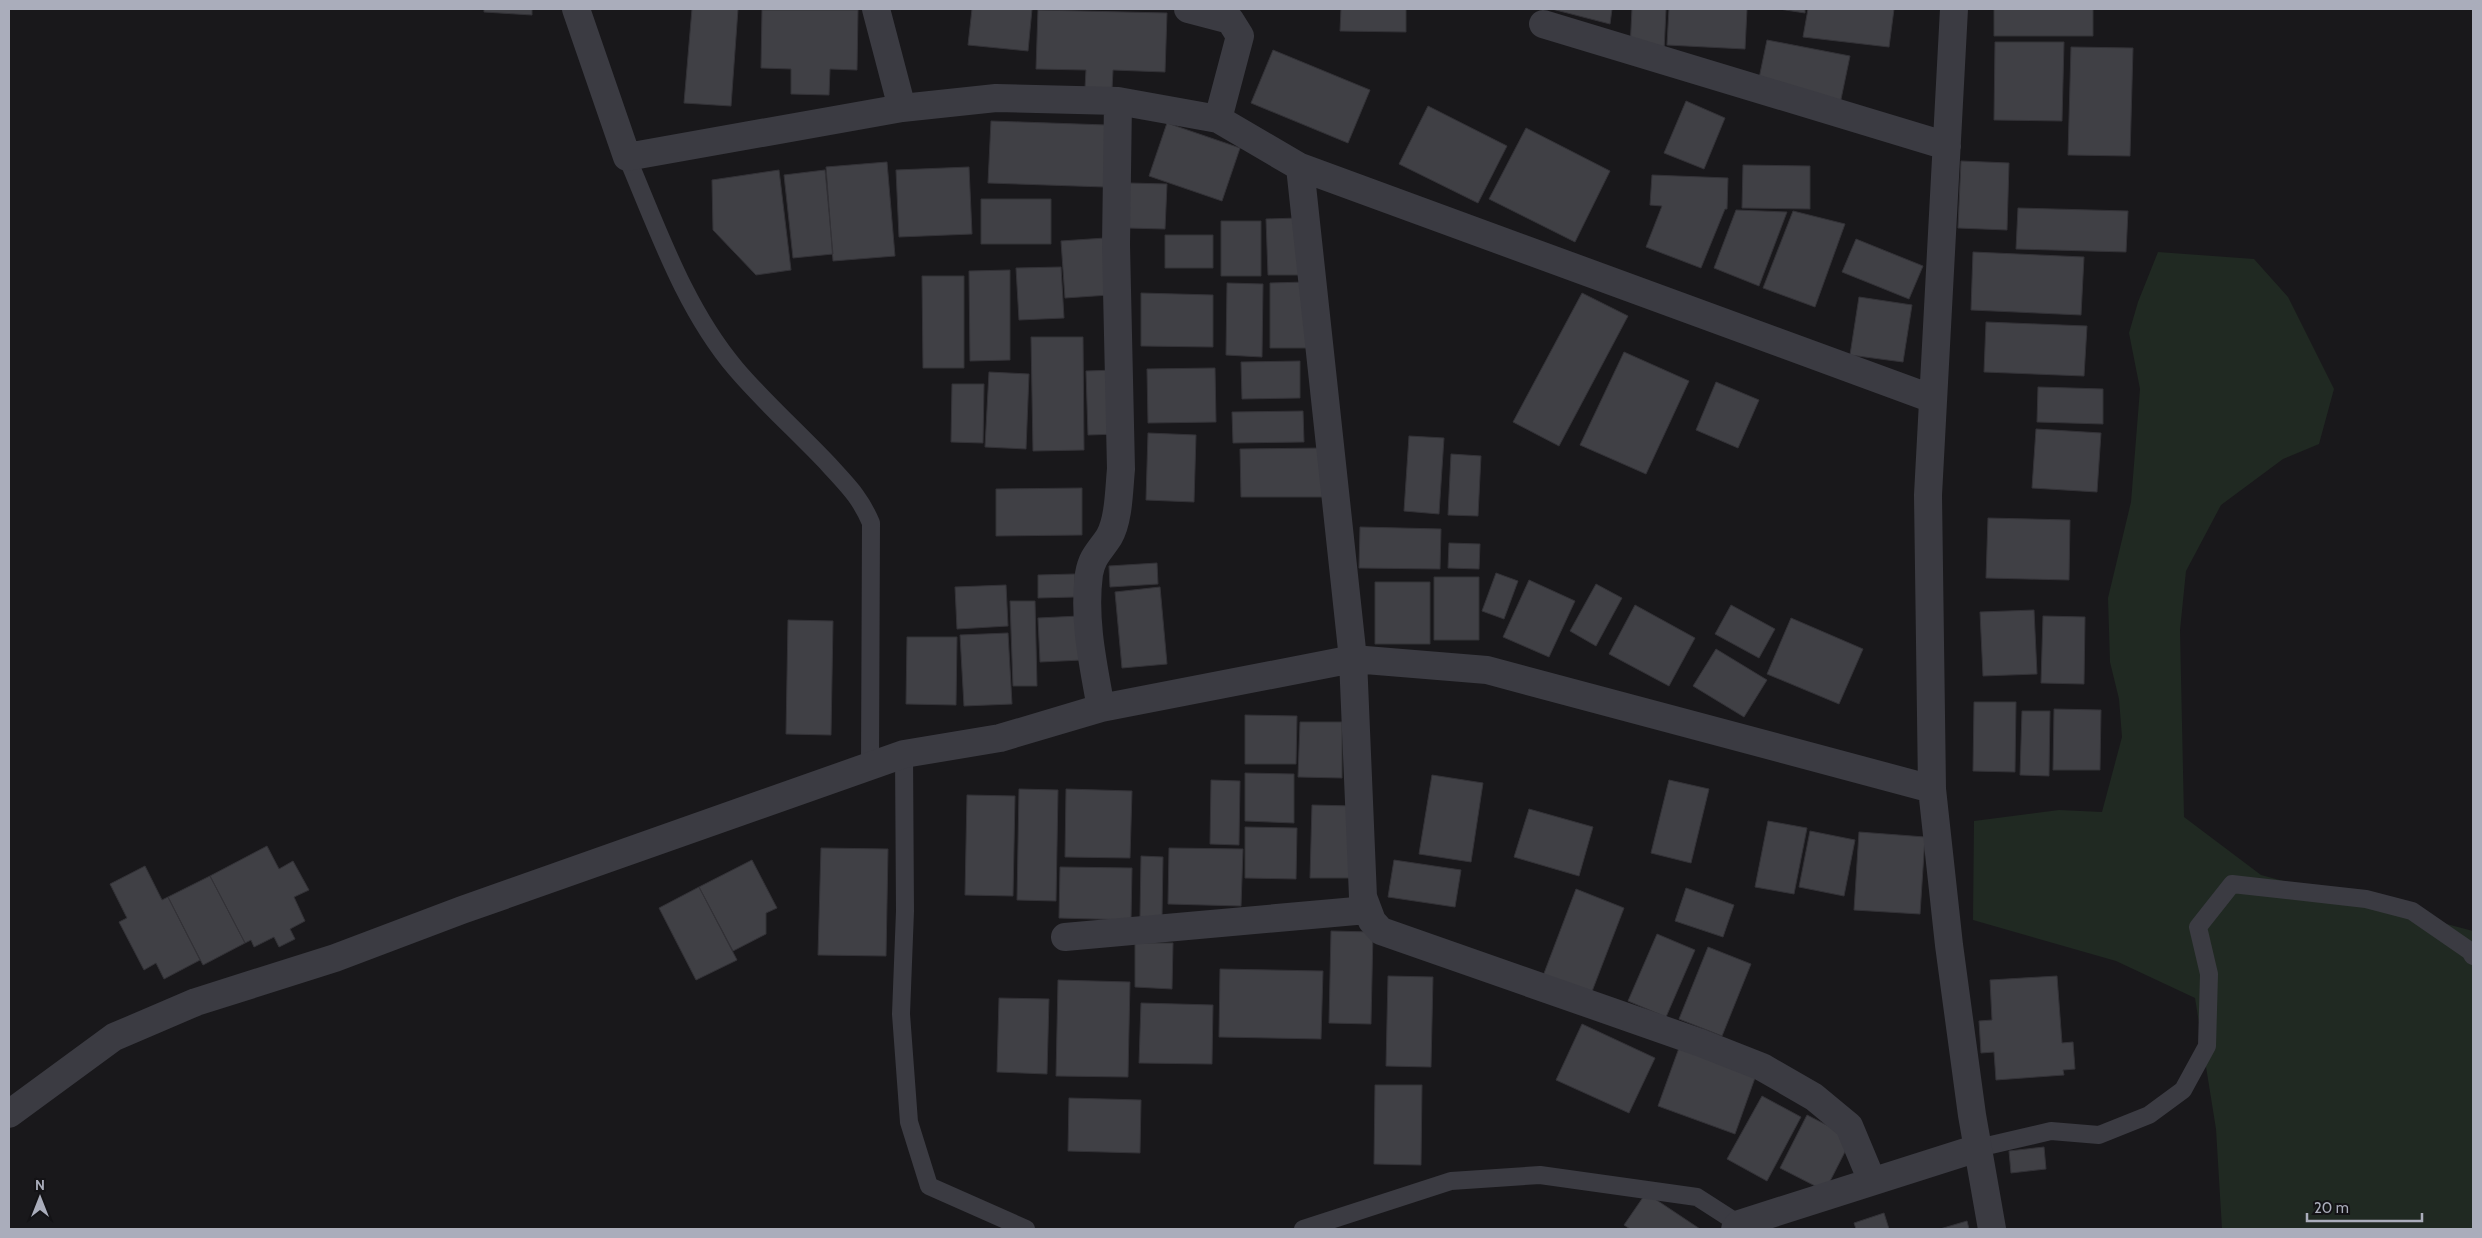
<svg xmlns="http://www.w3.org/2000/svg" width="2482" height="1238" font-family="Cabin,sans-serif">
<rect width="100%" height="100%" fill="#19181b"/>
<path fill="#202922" d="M2158,252L2254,259L2288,297L2334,389L2319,444L2283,459L2221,505L2186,571L2180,630L2184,817L2261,875L2473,931V1229H2222L2216,1129L2195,998L2116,961L1973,920L1974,821L2059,810L2102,812L2122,737L2119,699L2110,662L2108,598L2131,502L2140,389L2129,333L2138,302Z"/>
<path fill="#404045" stroke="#333237" d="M484,9H532V15L484,12Z
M692,9H738L731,106L684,103Z
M972,9H1032L1028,51L968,45Z
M1341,9H1406V32L1340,31Z
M1552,9H1612L1610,24Z
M1632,9H1666L1664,51L1630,49Z
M1669,9H1747L1745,49L1667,45Z
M1779,9H1805V13Z
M1808,9H1894L1889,47L1803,37Z
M1994,9H2093V36H1994Z
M762,10H858L857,70L830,69L829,95L791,94V69L761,68Z
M1038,10L1167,13L1165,72L1113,70L1112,89L1085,88L1086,70L1036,69Z
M1767,40L1850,56L1840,104L1757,88Z
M1995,42H2064L2062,121L1994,120Z
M2071,47L2133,48L2130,156L2068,155Z
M1273,50L1370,90L1348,143L1251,103Z
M1686,101L1725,118L1704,169L1664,153Z
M1428,106L1507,146L1478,203L1399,164Z
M991,121L1107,125L1105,187L988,183Z
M1167,123L1240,148L1222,201L1149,176Z
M1526,128L1610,171L1575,242L1489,199Z
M1961,161L2009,163L2007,230L1958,228Z
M887,162L895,256L833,261L826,167Z
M1743,165L1810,166V209L1742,208Z
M969,167L972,234L899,237L896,170Z
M779,170L791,270L756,275L713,230L712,180Z
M825,170L833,254L793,258L784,175Z
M1652,175L1728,178L1727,209H1725L1701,268L1646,247L1662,206L1650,205Z
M1129,183L1167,184L1165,229L1127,228Z
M981,199H1051V244H981Z
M2018,208L2128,211L2126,252L2016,249Z
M1736,210L1787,212L1759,286L1714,268Z
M1793,211L1845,224L1815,307L1763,288Z
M1298,218L1299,275H1268L1266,219Z
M1221,221H1261V276H1221Z
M1165,235H1213V268H1165Z
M1105,238L1109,295L1065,298L1061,241Z
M1856,239L1923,266L1909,299L1842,272Z
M1973,252L2084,257L2081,315L1971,310Z
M1061,267L1064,318L1019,320L1016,268Z
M1010,270V360L970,361L969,271Z
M922,276H964V368H923Z
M1305,282L1307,348H1270V283Z
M1227,283L1263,284L1262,357L1226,355Z
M1141,293L1213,295V347L1141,346Z
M1582,293L1628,316L1559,446L1513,422Z
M1859,297L1912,305L1903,362L1850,355Z
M1986,322L2087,326L2084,376L1984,372Z
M1031,337H1083L1084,450L1033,451Z
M1624,352L1689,381L1646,474L1580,445Z
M1300,361V398L1242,399L1241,362Z
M1215,368L1216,422L1148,423L1147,369Z
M1116,370L1118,434L1088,435L1086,371Z
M989,372L1029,374L1026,449L985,447Z
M1716,382L1759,400L1738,448L1696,430Z
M952,384H984L983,443L951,442Z
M2038,387L2103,389V424L2037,422Z
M1303,411L1304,442L1233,443L1232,412Z
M2036,429L2101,433L2097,492L2032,488Z
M1148,433L1196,435L1194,502L1146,500Z
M1409,436L1444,438L1439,514L1404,511Z
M1323,448V497H1241L1240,449Z
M1451,454L1481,456L1478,516L1448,515Z
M1082,488V535L996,536V489Z
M1988,518L2070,520L2069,580L1986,578Z
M1360,527L1441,529L1440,569L1359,568Z
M1449,543L1480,544L1479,569L1448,568Z
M1157,563L1158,584L1110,587L1109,566Z
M1496,573L1518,581L1504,619L1482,611Z
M1075,574V597L1038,598V575Z
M1434,577H1479V640H1434Z
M1529,580L1575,601L1549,657L1503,637Z
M1375,582H1430V644H1375Z
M1596,584L1622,598L1596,646L1570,631Z
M1006,585L1008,626L957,629L955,587Z
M1160,587L1167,664L1122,668L1115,592Z
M1010,601H1035L1037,686H1013Z
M1635,605L1695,638L1669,686L1609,654Z
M1731,605L1775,629L1759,658L1715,634Z
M2034,610L2037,674L1983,676L1980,612Z
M1079,616L1082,660L1040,662L1038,618Z
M2043,616L2085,617L2084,684L2041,683Z
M1791,618L1863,649L1839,704L1767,674Z
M788,620L833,621L831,735L786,734Z
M1008,633L1012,704L964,706L960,635Z
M907,637H957L956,705L906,704Z
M1716,649L1767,680L1744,717L1693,686Z
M1974,702H2016L2015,772L1973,771Z
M2054,709L2101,710L2100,770H2053Z
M2022,711H2050L2049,776L2020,775Z
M1245,715L1297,716L1296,764H1245Z
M1300,722H1342V778L1298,777Z
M1245,773L1294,774V823L1245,821Z
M1432,775L1483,783L1471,862L1419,854Z
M1211,780L1240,781L1239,845L1210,844Z
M1669,780L1709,789L1691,863L1651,853Z
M1019,789L1058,790L1056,901L1017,900Z
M1066,789L1132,791L1130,858L1065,857Z
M967,795L1015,796L1013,896L965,895Z
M1312,805L1354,806L1353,878H1310Z
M1529,809L1593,827L1579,876L1514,857Z
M1768,821L1807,828L1794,894L1755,887Z
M1245,827L1297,828L1296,879L1245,878Z
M1810,831L1855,840L1844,896L1799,887Z
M1859,832L1925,837L1920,914L1854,910Z
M267,846L279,869L293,861L309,890L294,897L305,921L290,929L295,939L279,947L274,937L254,947L251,940L245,943L210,876Z
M821,848L888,849L886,956L818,955Z
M1169,848L1243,849L1241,906L1168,904Z
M1141,856L1163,857L1162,917H1140Z
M752,860L777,908L766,913V934L733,951L699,887Z
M1394,860L1461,870L1455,907L1388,897Z
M145,866L162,900L168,897L200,960L164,979L156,963L144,970L119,922L127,918L110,884Z
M1060,867L1132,868L1131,920L1059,918Z
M210,876L245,943L203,965L168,897Z
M699,887L737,960L696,980L659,908Z
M1686,888L1734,905L1723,937L1675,921Z
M1576,889L1624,908L1591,994L1543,976Z
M1331,931L1373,932L1371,1024L1329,1023Z
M1657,934L1695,950L1666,1017L1628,1001Z
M1135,943H1173L1172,989L1135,987Z
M1708,947L1751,964L1722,1036L1679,1019Z
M1220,969L1323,971L1321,1039L1219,1037Z
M1388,976L1433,977L1431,1067L1386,1066Z
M2057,976L2062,1043L2073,1042L2075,1069L2063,1070L2064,1075L1996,1080L1994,1052L1981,1053L1979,1021L1992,1020L1990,980Z
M1058,980L1130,982L1128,1077L1056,1076Z
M999,998L1049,999L1047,1074L997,1072Z
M1141,1003L1213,1005L1212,1064L1139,1063Z
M1582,1024L1655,1058L1629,1113L1556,1080Z
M1679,1048L1756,1075L1735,1134L1658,1106Z
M1375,1085H1422L1421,1165L1374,1164Z
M1762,1096L1801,1117L1767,1181L1727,1159Z
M1069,1098L1141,1100L1140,1153L1068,1151Z
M1807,1115L1852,1138L1825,1191L1780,1168Z
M2044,1147L2046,1169L2011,1173L2009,1151Z
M1646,1193L1700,1229H1630L1624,1225Z
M1884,1213L1889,1229H1856L1854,1223Z
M1967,1221L1969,1229H1940Z"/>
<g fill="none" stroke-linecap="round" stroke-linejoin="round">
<path stroke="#3b3b42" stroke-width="18" d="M627,157C658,230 685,309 736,369C765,403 799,433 829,465C848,486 860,497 871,523L870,766
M904,754L905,911L901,1014L909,1122L929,1186L1026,1229
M1978,1148L2051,1131L2099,1135L2149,1115L2183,1090L2207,1046L2209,974L2198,927L2232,884L2366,899L2412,911L2470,951L2473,956
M1303,1229L1451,1181L1540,1175L1697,1197L1739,1224"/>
<path stroke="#3b3b42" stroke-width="28" d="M576,9L627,157L902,108L996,98L1118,101L1218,119L1300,167L1933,399
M876,9L902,108
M1188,9L1230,20L1240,36L1218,119
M1543,24L1947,146
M1300,167L1353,659L1363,897L1372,921L1381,931L1701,1043L1762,1067L1814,1097L1849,1126L1872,1181
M1101,708C1093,664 1083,619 1089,574C1092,556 1100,551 1109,537C1119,520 1119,489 1121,469L1116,245L1118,101
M1932,789L1949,945L1972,1115L1992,1229
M1065,937L1367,910
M9,1114L114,1037L196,1002L335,958L462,910L904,754L1000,738L1101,708L1353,659L1487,670L1932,789L1928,495L1954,9
M1735,1229L1739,1224L1978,1148"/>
</g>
<rect width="2482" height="1238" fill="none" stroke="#aaadbb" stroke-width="20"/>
<g transform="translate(40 1198)" stroke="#141316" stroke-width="4" paint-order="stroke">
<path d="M0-4L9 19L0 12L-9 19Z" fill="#aaadbb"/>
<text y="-8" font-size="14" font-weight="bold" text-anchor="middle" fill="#aaadbb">N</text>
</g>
<path d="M2307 1213v8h115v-8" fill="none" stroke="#aaadbb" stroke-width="2.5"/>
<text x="2314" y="1213" font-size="15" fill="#aaadbb" stroke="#141316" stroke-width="4" paint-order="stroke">20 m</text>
</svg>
